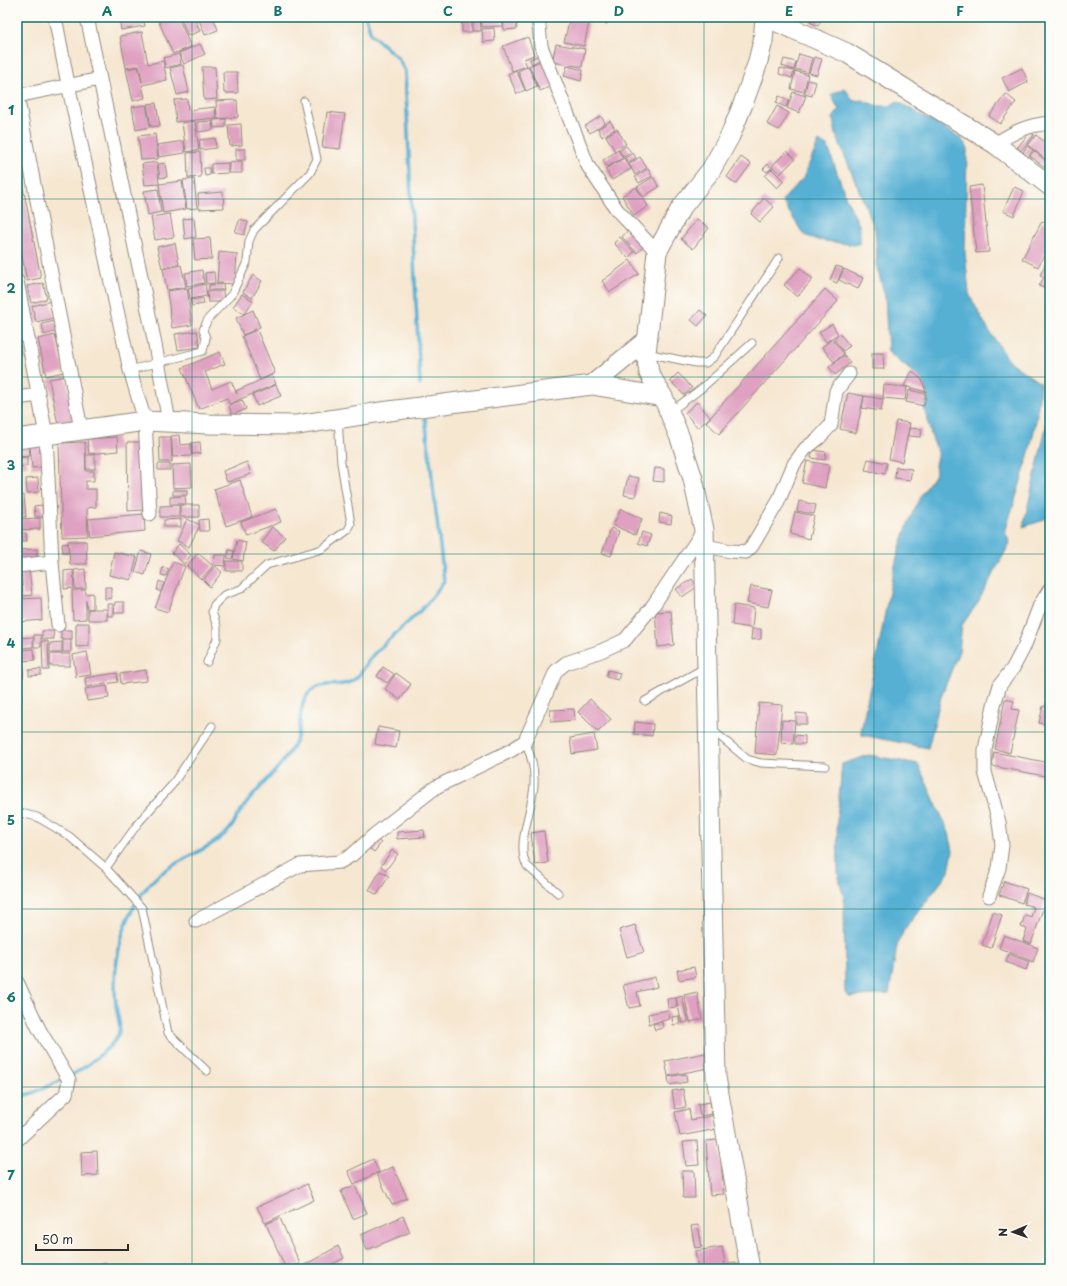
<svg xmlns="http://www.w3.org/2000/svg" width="1067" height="1286" font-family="'Playpen Sans',sans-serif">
<rect width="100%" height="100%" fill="#fdfcf7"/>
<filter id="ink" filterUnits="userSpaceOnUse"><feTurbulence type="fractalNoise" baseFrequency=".025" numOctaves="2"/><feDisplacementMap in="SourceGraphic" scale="8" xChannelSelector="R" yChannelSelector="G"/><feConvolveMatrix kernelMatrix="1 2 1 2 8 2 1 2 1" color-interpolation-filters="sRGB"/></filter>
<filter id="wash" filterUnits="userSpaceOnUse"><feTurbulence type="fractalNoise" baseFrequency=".012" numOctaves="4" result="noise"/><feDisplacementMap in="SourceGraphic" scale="16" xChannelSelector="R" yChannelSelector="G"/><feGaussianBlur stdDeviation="0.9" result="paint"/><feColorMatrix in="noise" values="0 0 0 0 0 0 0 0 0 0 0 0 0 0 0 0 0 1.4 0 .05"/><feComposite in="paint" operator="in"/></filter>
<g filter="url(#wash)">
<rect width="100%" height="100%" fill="#f6e7d1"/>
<path fill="#57b0d4" stroke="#416e80" d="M845,88L853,101L862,100L877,106H890L897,101L961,138L967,148L965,252L969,294L986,326L1010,362L1040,383C1038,435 1020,483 1005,532L1010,543L977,604L962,625L959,651L941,697L928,748L862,735L861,732C866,704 872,678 878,651C890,589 897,525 936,473L935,465L938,452L932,438L924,408L928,395L922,380L888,352L885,296L876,264L877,254L875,229L836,135L833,118L839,110L831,95Z
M819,141L828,147L846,198L860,227V243L854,245L818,240L804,235L782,201L803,178Z
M1050,410V515L1041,521L1023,527Z
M869,755L918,764L949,833L953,851L949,872L904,930L897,946L889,994L849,997L845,993L844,899L838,873L837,820L842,764Z"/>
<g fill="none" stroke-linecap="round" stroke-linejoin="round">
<path stroke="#57b0d4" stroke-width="3.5" d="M366,17L371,34L398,58L405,71L420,385
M70,1076C83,1069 112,1048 118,1035C122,1025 117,1016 116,1006C112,964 121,918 148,886C170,859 207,854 230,829C234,824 236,817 240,812C256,788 286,765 297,738C303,723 297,703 311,691C325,680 339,689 352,681C363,675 365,663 373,655C388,639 406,625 421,610C430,601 437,590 444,581L425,417
M17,1097L33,1093L64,1079"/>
</g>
<g id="blocks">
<path fill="#dfa0c1" d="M119,17H143L145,26L121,30Z
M166,17H178L191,47L173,54L158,20Z
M180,17H194L200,31L188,36Z
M198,17H213L218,30L205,35Z
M462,17H472V32H462Z
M473,17H480L481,31H473Z
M481,17H501L502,26L482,27Z
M503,17H516L517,29L504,30Z
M573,17H585V21Z
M587,17H609L607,24L587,19Z
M610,17H615V21H610Z
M616,17H631V23L616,22Z
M812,17H822L818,26L810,22Z
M570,18L589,23L584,46L564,42Z
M494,28L495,41L483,42L482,29Z
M142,32L148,64L163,61L167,80L142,85L145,98L133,101L126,69L138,67L142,82L139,66L126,68L120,36Z
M528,37L534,55L524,59L527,66L512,71L503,46Z
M200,44L205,54L184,64L179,53Z
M556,44L585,49L582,67L552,62Z
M179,54L181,64L166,68L163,58Z
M799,54L812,58L808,73L795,69Z
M539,55L541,59L532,64L530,59Z
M814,57L822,59L817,75L809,73Z
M784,59L796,62L794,70L782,66Z
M543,60L554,85L540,91L529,66Z
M183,65L189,92L177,95L170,68Z
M528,66L537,86L526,91L518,71Z
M567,66L583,70L581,81L564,76Z
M202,67H215L217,99L204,100Z
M780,68L794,71L792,78L779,74Z
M1022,68L1028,82L1009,92L1002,78Z
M516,70L525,90L517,94L508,74Z
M795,71L808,75L804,92L791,89Z
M223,72H237L238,93H224Z
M808,80L816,82L812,96L804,94Z
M793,92L806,96L799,113L787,108Z
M1006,94L1016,102L1000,124L989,116Z
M779,96L789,100L786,107L776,103Z
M187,99L188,110L215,107L216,118L176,122L174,100Z
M237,100L238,117L217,119L216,101Z
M156,103L160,126L151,127L147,104Z
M146,105L150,127L136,130L132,107Z
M777,106L789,113L779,130L767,124Z
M327,112L345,114L340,149L322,147Z
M601,116L605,123L590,133L585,126Z
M226,119V127L214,128L213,120Z
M195,121L199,150L186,152L182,123Z
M212,121L213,130L198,132L197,122Z
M610,121L615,129L602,137L598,129Z
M241,124L242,145L230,146L228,125Z
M617,129L626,144L615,151L606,136Z
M1030,132L1034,135L1021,151L1017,148Z
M155,134L158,159L141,160L138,136Z
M1036,135L1050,146V163L1028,145Z
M17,137H19L20,148H17Z
M215,138L216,148L200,150L199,140Z
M184,141L185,153L159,157L157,145Z
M626,146L631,152L624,157L619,151Z
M1027,146L1033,150L1028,157L1023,152Z
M236,149H245V160H236Z
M618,150L623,158L607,167L603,160Z
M787,151L795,159L780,174L772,166Z
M1034,151L1049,164L1046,168L1030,156Z
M20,152L23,169L17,170V153Z
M200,152L201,177L188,178L187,153Z
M633,153L636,158L628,163L625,158Z
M640,157L647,168L635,175L629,164Z
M741,157L751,164L736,184L727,177Z
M624,158L631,169L612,180L605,169Z
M242,161V173H229V162Z
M157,162L159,184L145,185L142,164Z
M165,163L167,177L160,178L158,164Z
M228,163V173L211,174V164Z
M768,164L772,168L767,172L763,169Z
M204,168H210V175L205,176Z
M648,169L652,176L639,183L635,177Z
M772,169L784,181L777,188L765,176Z
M20,172L41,278L27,281L17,232V173Z
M653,177L659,187L643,197L637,187Z
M194,179L197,208L187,209L183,180Z
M182,181L186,209L163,213L159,184Z
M982,185L989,252L976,253L969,187Z
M636,187L648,206L634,216L622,196Z
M1014,187L1024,191L1014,216L1003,211Z
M158,189L161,212L148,215L144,191Z
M223,192L224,208L199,209L198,194Z
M764,198L774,207L760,222L751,214Z
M170,214L174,237L155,240L151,217Z
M194,218L196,237L185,239L183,219Z
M240,219L248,222L244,235L235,232Z
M697,219L709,228L693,249L681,239Z
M1042,221L1050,225V244L1038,267L1022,259Z
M630,228L646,244L637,253L622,237Z
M620,237L634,252L628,258L614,243Z
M210,238L212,259L195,260L193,239Z
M175,243L179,264L162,268L157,247Z
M219,252L237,254L235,284L217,283Z
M630,260L639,274L610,292L602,281Z
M1046,263L1050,265L1049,290L1039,286L1044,277L1040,275Z
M181,265L186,287L167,290L163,269Z
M836,266L843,268L837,283L830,280Z
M800,268L813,279L797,297L784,285Z
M844,269L863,278L858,289L839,280Z
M202,270L204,283L187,286L185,273Z
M214,272L215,283L206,284L205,273Z
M253,275L262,281L252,298L243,292Z
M43,283L47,299L31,303L27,286Z
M205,284L207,296L190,299L188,288Z
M223,284L224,290H209V285Z
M187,288L192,325L172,328L167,291Z
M825,289L838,301L719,434L706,422Z
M207,291H223L224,302H208Z
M242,294L253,301L244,314L233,307Z
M203,298L204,304L192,306L190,300Z
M51,301L55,318L36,322L32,306Z
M253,310L260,327L243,335L236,318Z
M700,310L707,316L698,326L691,320Z
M55,321L58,331L44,335L42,324Z
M832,324L838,334L826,342L819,332Z
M257,330L275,373L260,380L242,336Z
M197,331L200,347L178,350L175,334Z
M840,334L850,346L843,351L834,339Z
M55,335L64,372L46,376L38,339Z
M832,339L844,354L834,362L822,347Z
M20,345L21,354L17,355V346Z
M220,352L225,364L205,372L212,389L231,381L237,394L236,391L272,375L276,384L229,404L227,398L199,409L182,368Z
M872,353H883L884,369H872Z
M844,355L850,363L835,375L829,367Z
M912,371L922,380L926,392L904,386Z
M678,373L692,388L684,395L670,381Z
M66,376L75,421L58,425L49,379Z
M276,385L281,396L257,406L253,395Z
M884,385L907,387L905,400L883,398Z
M909,390L926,394L924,406L906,402Z
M848,393L864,396L856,433L840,429Z
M864,396L883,399L881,411L862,408Z
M242,400L246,409L232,415L229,405Z
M697,402L710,417L698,428L685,413Z
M896,421L910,423L902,462L889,459Z
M909,428L922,429L921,437L909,436Z
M179,435L180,445L191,444V456L173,457L171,436Z
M117,437L118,451L89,454L87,439Z
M159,437H171L172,462H160Z
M85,442L86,471H94V481H86V489H96V507L87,508L88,536L62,537L59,443Z
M127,442H141L143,510L128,511Z
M200,442L201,453L192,454L191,443Z
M40,445L42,467L32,468L30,446Z
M29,446L30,456L17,457V447Z
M812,450L826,452L825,460L811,458Z
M86,455H95V469H86Z
M27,457V466L17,467V458Z
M868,459L887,463L885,474L865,470Z
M807,461L829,465L825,488L802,483Z
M247,462L251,474L227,482L223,471Z
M158,464H170V470H158Z
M191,464L192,487L173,488L172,465Z
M896,467L912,469L910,480L895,478Z
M655,468L664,469V482L653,481Z
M17,472L20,494H17Z
M628,476L639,478L635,497L624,495Z
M38,478L39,492L27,493L26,479Z
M240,480L252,517L226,526L214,489Z
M173,490H187V495H173Z
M24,495L26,517H17V496Z
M185,496L186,504H170V497Z
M799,501L816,505L814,514L797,511Z
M42,505L43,517H35L34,506Z
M179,505V517H160V506Z
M180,505H199V517H180Z
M276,509L281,522L246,535L241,522Z
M621,509L642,519L635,535L613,525Z
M795,512L814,516L809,539L790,534Z
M660,513L672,516L671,524L659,522Z
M144,514L145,531L90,536L88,519Z
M40,518V529L19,530V519Z
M181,519V527H164V520Z
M187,519L200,525L189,547L177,541Z
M208,519L209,531H200L199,520Z
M272,527L285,537L274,551L261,542Z
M611,528L619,531L611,556L602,553Z
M642,532L651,535L647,546L638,543Z
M17,533H26L27,541H17Z
M237,540L246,542L243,561L233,559Z
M68,541H86L87,564H70Z
M68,543V553H63L62,544Z
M179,544L191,555L184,564L172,553Z
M37,549V561L17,562V550Z
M229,550L234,551L232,559L227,558Z
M141,551L151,554L145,575L135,572Z
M114,552L137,557L131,580L109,575Z
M198,553L213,566L201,579L187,566Z
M215,555H226L225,566L214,565Z
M226,561H242V571H226Z
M173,562L185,566L168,612L155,608Z
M215,566L222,572L210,587L203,580Z
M163,567L169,569L166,576L161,575Z
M29,568L32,595L23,596L21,569Z
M85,569L86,589H75L74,570Z
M17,570H18L19,588H17Z
M73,570L74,588L64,589V571Z
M692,579L697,587L682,597L676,589Z
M159,581L164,583L161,592L157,590Z
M751,586L772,590L768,607L747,603Z
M105,587H111V598L105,599Z
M72,590H85L86,594L93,593V609H87L86,600V619L73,620Z
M41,598L42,620L20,622L18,599Z
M115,602H124V613H114Z
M107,604H113V616H108Z
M734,605L754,608L752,628L732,625Z
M88,609H107V620H88Z
M671,611L674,645L658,647L655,612Z
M76,623H89V646L76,647Z
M752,629H761V639L751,640Z
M61,630H72V639H61Z
M42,631H53L54,639H42Z
M34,635H41V647H34Z
M33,637V647L19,648L18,638Z
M63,640H71V652H63Z
M42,641H48L49,670H43Z
M62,642V653H50V643Z
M34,649L35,660L19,661L18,650Z
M87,652L91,675L76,677L73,655Z
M50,654H70V666H50Z
M383,667L394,674L387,683L377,676Z
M23,668V678H17V669Z
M41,669V675L29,676V670Z
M146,670L147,681L121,684L120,674Z
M608,670L620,673L618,680L606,677Z
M117,673L118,682L86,687L85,678Z
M396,673L411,684L400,700L385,689Z
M107,686L109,698L87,701L85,689Z
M590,699L611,719L598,732L578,712Z
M1005,699L1014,701L1012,709L1019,710L1010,753L995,749Z
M759,703L782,705L777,755L755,753Z
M1043,706L1050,707V725L1039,723Z
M574,709L575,720L551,722L550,710Z
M796,713L807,714V724H796Z
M782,720L795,721L793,744L781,743Z
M635,722L653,724L652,736L634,734Z
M378,727L399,731L396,748L375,744Z
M594,734L597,750L572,754L570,738Z
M795,735L805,736V744H795Z
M994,752L1050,763V777L992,766Z
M424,830L425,837L397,839V832Z
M544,831L548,863L535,865L531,833Z
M375,838L381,843L374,852L368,847Z
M392,850L398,854L386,870L381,866Z
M380,871L389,876L377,895L369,890Z
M1004,881L1027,889L1022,903L999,895Z
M1027,893L1046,900L1031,944L1023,941L1027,929L1021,927L1025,915L1031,917L1034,907L1024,904Z
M993,912L1002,915L991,948L982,945Z
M635,925L644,952L627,957L619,930Z
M1004,935L1038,948L1033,962L999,948Z
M1009,954L1029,962L1026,970L1006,962Z
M694,967L696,977L679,980L677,970Z
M655,977L657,987L637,992L640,1006L629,1008L623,985Z
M697,992L702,1019L690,1022L684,995Z
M682,996L688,1022L682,1023L676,998Z
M676,998L677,1007L668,1008L667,999Z
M668,1010L670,1019L649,1024L648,1014Z
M679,1016L680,1024L673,1025L672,1017Z
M662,1022L663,1028L655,1030L653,1024Z
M705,1053L708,1068L668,1076L665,1061Z
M686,1074L687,1082L669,1085L668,1077Z
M683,1089L686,1107L675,1109L672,1091Z
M710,1102L712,1114L700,1116L698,1104Z
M689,1109L691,1120L715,1115L717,1129L680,1136L675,1112Z
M719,1140L724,1194L710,1195L706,1141Z
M697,1141L699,1165L686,1166L683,1142Z
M97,1151L98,1175L82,1176L81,1152Z
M373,1159L379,1172L354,1184L348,1171Z
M393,1167L407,1198L392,1205L377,1174Z
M682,1171H694L695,1198H683Z
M307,1184L314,1200L265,1223L257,1207Z
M355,1185L367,1213L353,1219L341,1191Z
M403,1216L410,1232L367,1250L361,1235Z
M280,1218L300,1264L288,1269H286L266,1224Z
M698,1225L702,1247L695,1248L691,1226Z
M338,1246L344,1258L323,1269H298Z
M722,1247L726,1269H698L695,1251Z
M736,1262L737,1269H730L729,1263Z
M107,1265L110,1269H101Z"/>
</g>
</g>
<g filter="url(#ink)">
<use href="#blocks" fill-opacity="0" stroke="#90897e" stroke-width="1"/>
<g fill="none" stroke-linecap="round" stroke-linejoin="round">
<g stroke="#90897e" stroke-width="9">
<path id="lane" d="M646,353L696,363H706L714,357L779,258
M130,370L203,351L206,338L203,330L208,319L232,294L247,262L249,241L254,230L310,173L317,159L304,101
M670,412L702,388L752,343
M207,662L217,639V626L212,612L214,605L224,595L241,589L267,565L322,549L348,530L351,524L341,463L338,419
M645,701L706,667
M711,729L747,759L761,763L825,766
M525,741C531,756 535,768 534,785C533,808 515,846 527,866L558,893
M17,812L37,817L69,836L106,868L142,908L168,1033L207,1071
M106,868L139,822L172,785L212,726"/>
</g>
<g stroke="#90897e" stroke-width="15">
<path id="street" d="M55,17L68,84L130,370L145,421L150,514
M87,17L154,339L169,422
M538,17L541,46L588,166L617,210L657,252
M17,96L81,429
M17,96L100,79
M995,144C1014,132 1027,125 1050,123
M17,281L46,435L52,562L58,625
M17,398L38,395
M705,546L731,551L746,552L752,546L778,502L794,464L805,449L819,438L831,425L836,391L849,374
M17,566L52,562
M989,896L999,868L1002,845L999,822L985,772V750L994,705L1000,685L1013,668L1024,647L1040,605L1050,589
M196,921L300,865L340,862L352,855L373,836L436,787L512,750L525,741L556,671L566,663L601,651L625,640L652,607L704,530
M17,982L39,1029L69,1080L66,1094L17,1140"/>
</g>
<g stroke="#90897e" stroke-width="21">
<path id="secondary" d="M766,17L847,53L995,144L1050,186
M592,385L647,340
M17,439L145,421L208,424L297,425L381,412L592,385L663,397
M750,1269L716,1077L704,530L693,479L680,438L663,397L649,373L646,353L657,252L681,208L711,170L730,136L743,104L757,65L763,41L765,17"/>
</g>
<use href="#lane" stroke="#fff" stroke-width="7"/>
<use href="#street" stroke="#fff" stroke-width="13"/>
<use href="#secondary" stroke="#fff" stroke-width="19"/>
</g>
</g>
<path fill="none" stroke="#0f766e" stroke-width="1" stroke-opacity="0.55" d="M192,17V1269M363,17V1269M534,17V1269M704,17V1269M874,17V1269M17,199H1050M17,377H1050M17,554H1050M17,732H1050M17,909H1050M17,1087H1050"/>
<rect width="1067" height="1286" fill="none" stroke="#fdfcf7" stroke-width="44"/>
<g transform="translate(1013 1232) rotate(268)" stroke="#fdfcf7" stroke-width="3" paint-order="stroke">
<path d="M0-3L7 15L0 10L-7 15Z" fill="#2b2b2b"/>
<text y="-6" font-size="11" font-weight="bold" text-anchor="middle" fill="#2b2b2b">N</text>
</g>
<path d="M36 1244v6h92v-6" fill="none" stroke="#2b2b2b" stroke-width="2"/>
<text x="42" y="1244" font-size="12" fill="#2b2b2b" stroke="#fdfcf7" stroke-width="3" paint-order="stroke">50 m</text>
<rect x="22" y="22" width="1023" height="1242" fill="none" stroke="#0f766e" stroke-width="1.5"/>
<g font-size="13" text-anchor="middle" font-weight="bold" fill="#0f766e">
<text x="107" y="16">A</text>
<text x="278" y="16">B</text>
<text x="448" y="16">C</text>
<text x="619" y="16">D</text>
<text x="789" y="16">E</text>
<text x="960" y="16">F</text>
<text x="11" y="115">1</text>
<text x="11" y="293">2</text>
<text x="11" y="470">3</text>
<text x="11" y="648">4</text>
<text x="11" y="825">5</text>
<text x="11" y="1002">6</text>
<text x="11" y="1180">7</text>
</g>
</svg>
